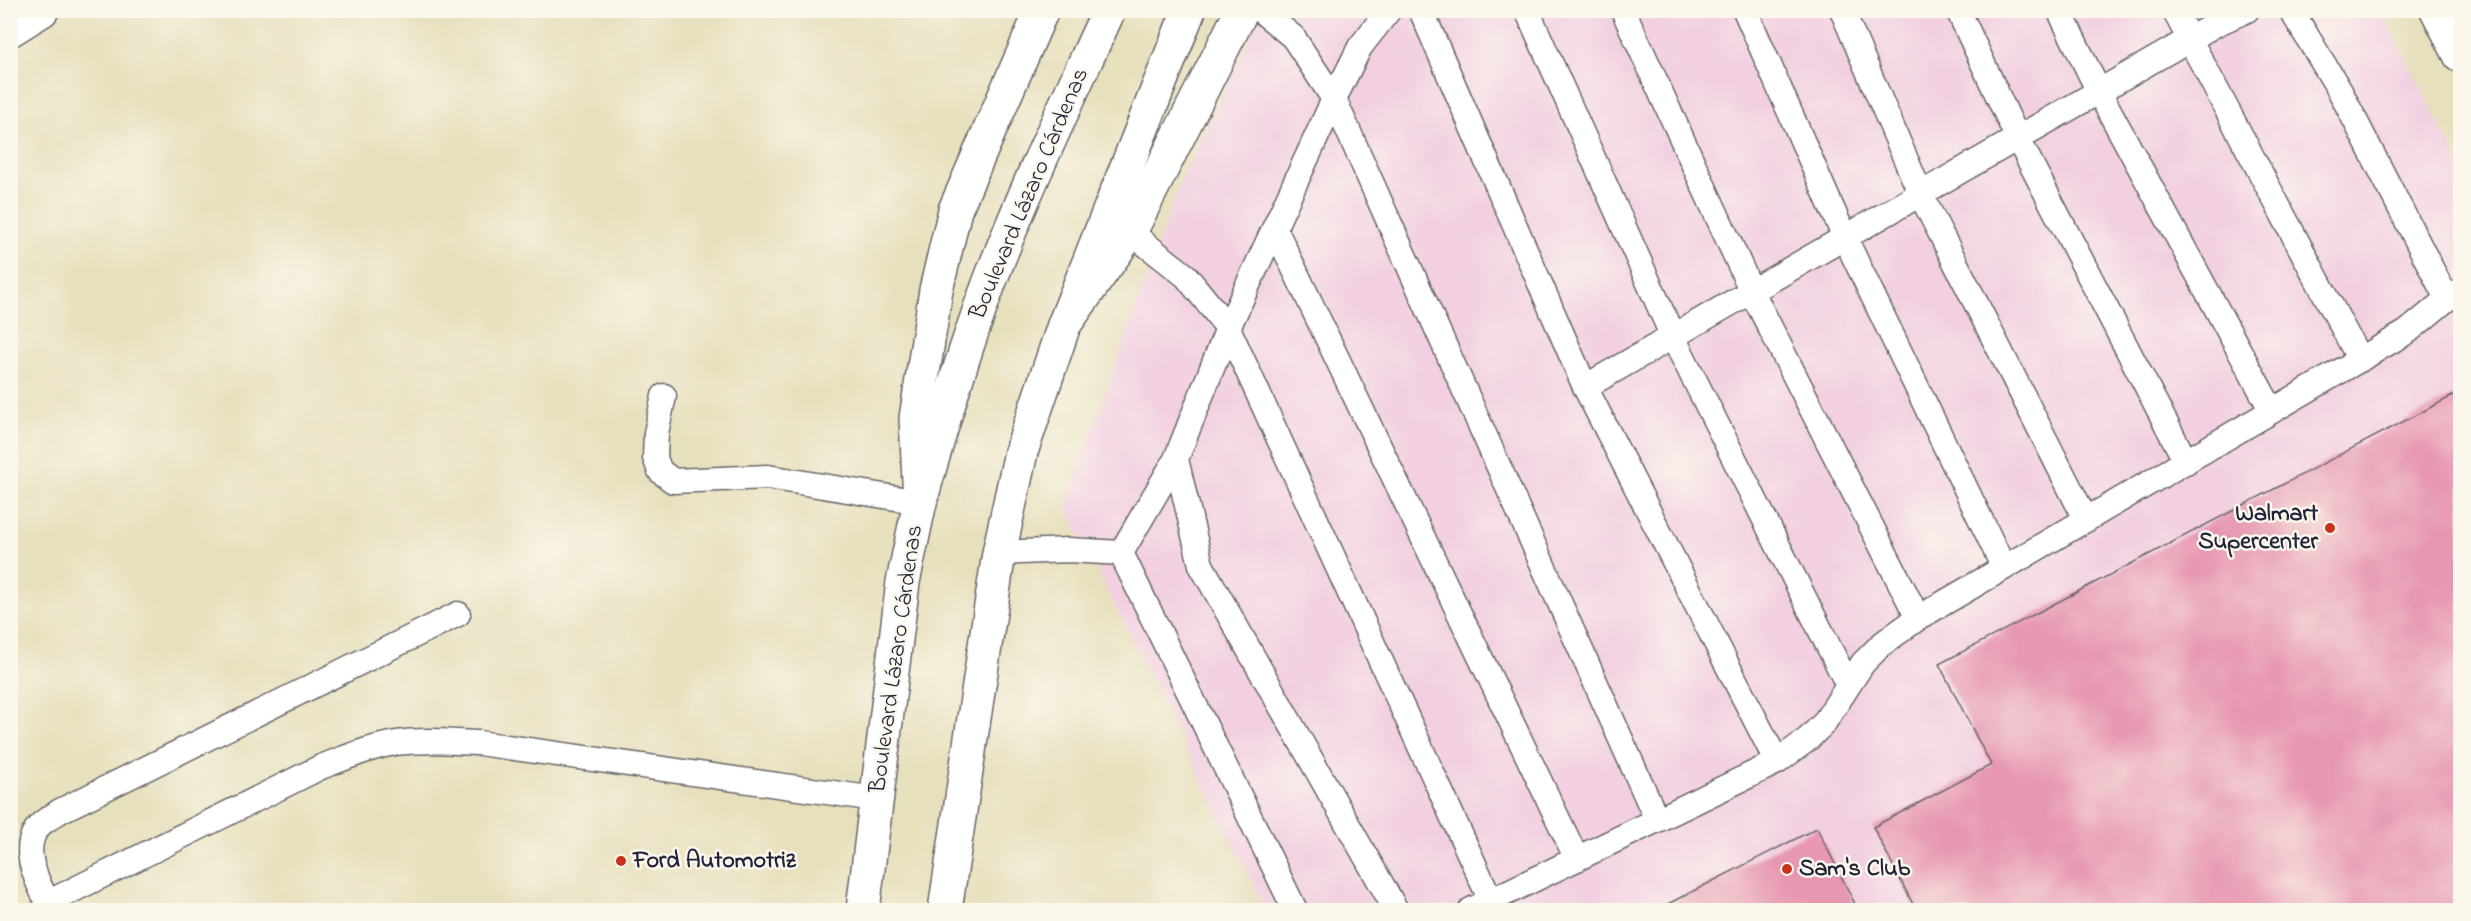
<svg xmlns="http://www.w3.org/2000/svg" width="2471" height="921" font-family="'Indie Flower',sans-serif">
<rect width="100%" height="100%" fill="#fbf7ec"/>
<filter id="ink" filterUnits="userSpaceOnUse"><feTurbulence type="fractalNoise" baseFrequency=".0167" numOctaves="2"/><feDisplacementMap in="SourceGraphic" scale="12" xChannelSelector="R" yChannelSelector="G"/><feConvolveMatrix kernelMatrix="1 2 1 2 8 2 1 2 1" color-interpolation-filters="sRGB"/></filter>
<filter id="wash" filterUnits="userSpaceOnUse"><feTurbulence type="fractalNoise" baseFrequency=".008" numOctaves="4" result="noise"/><feDisplacementMap in="SourceGraphic" scale="24" xChannelSelector="R" yChannelSelector="G"/><feGaussianBlur stdDeviation="1.35" result="paint"/><feColorMatrix in="noise" values="0 0 0 0 0 0 0 0 0 0 0 0 0 0 0 0 0 1.4 0 .05"/><feComposite in="paint" operator="in"/></filter>
<g filter="url(#wash)">
<rect width="100%" height="100%" fill="#e7e0bd"/>
<path fill="#f2cfe1" d="M1263,11H2382L2460,164V910H1266L1066,507L1180,182Z"/>
<g id="blocks">
<path fill="#e797b0" d="M2460,392V910H1916L1873,827L1991,765L1939,664Z
M1817,828L1858,910H1656Z"/>
</g>
</g>
<g filter="url(#ink)">
<use href="#blocks" fill-opacity="0" stroke="#676468" stroke-width="1.5"/>
<g fill="none" stroke-linecap="round" stroke-linejoin="round">
<g stroke="#676468" stroke-width="27">
<path id="service" d="M1260,10L1293,37L1334,99L1657,820
M1421,10L1585,387L1777,762L1471,910
M1527,10L1673,337L1848,685
M1623,10L1752,292L1918,618
M1745,10L1845,238L2004,568
M1842,10L1921,195L2086,520
M1958,10L2018,139L2186,462
M2059,10L2099,92L2272,411
M2174,10L2360,360
M2291,10L2340,91L2447,299
M1275,229L1577,859
M1130,232L1186,276L1228,328L1491,901
M1585,387L2216,24L2247,10
M664,396L656,433L655,458L660,471L673,481L768,477L920,502
M1176,459L1228,328L1334,99L1360,47L1389,10
M999,553L1069,550L1121,553
M1121,553L1176,459L1201,565L1396,910
M1121,553L1295,910
M1777,762L1808,739L1824,723L1863,663L1882,644L1918,618L2407,332L2447,299L2460,291
M47,903L321,767C345,758 370,747 396,743C424,739 452,742 479,743L876,799
M51,910C40,886 17,849 40,825C45,820 53,816 60,811L458,614"/>
</g>
<g stroke="#676468" stroke-width="36">
<path id="minor" d="M2437,10L2460,55"/>
</g>
<g stroke="#676468" stroke-width="36">
<path id="trunk" d="M10,30L42,10
M863,910L903,582L920,502L916,418L936,290L955,210L1042,10
M945,910L999,553L1021,452L1064,325L1130,232L1242,10"/>
</g>
<g stroke="#676468" stroke-width="36">
<path id="motorway" d="M1064,325L1189,10
M920,502C941,427 963,353 990,281C1025,189 1068,100 1109,10"/>
</g>
<use href="#service" stroke="#fff" stroke-width="24"/>
<use href="#minor" stroke="#fff" stroke-width="33"/>
<use href="#trunk" stroke="#fff" stroke-width="33"/>
<use href="#motorway" stroke="#fff" stroke-width="33"/>
</g>
</g>
<g fill="#c8321e" stroke="#fbf7ec" stroke-width="2">
<circle cx="2330" cy="528" r="6"/>
<circle cx="621" cy="861" r="6"/>
<circle cx="1787" cy="869" r="6"/>
</g>
<g text-anchor="middle" dominant-baseline="central" stroke-width="5" stroke-linejoin="round" paint-order="stroke">
<g font-size="24" fill="#22223b" stroke="#fbf7ec">
<text transform="translate(1030 194) rotate(-67)">Boulevard Lázaro Cárdenas</text>
<text transform="translate(897 659) rotate(-82)">Boulevard Lázaro Cárdenas</text>
</g>
<g font-size="24" font-weight="bold" fill="#22223b" stroke="#fbf7ec" text-anchor="start">
<text x="2318" y="514" text-anchor="end">Walmart<tspan x="2318" dy="28">Supercenter</tspan></text>
<text x="633" y="861">Ford Automotriz</text>
<text x="1799" y="869">Sam's Club</text>
</g>
</g>
<rect width="2471" height="921" fill="none" stroke="#fbf7ec" stroke-width="36"/>
</svg>
